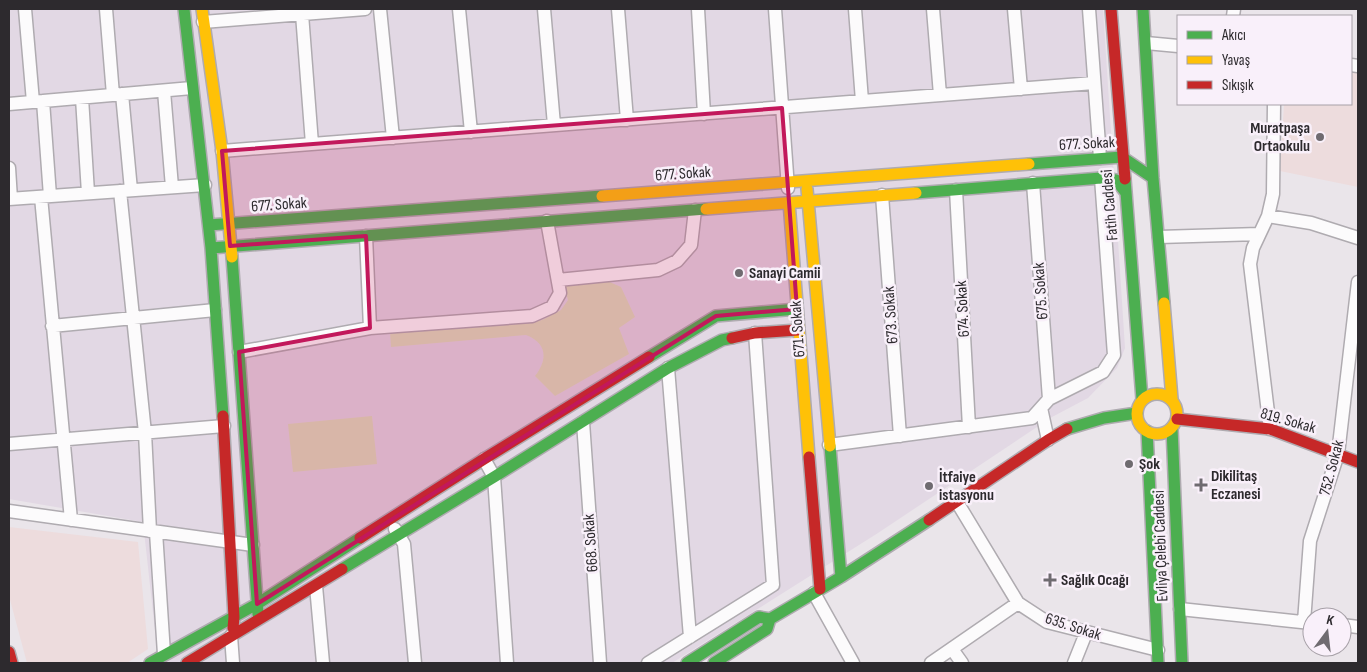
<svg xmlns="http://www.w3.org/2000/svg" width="1367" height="672" font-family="'Sofia Sans Condensed',sans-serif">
<rect width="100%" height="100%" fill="#eae5ea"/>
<path fill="#e2d8e4" d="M9,9H1103L1125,348L1117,368L1088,398L1052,417L878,533L672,663H146L157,649L143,522L9,499Z"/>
<path fill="#eddcdd" d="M1351,72L1358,73V187L1280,171L1284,104H1351Z
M9,527L138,542L148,649L127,663H27L9,596Z"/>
<path fill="#dedebc" d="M605,280L621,287L635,317L619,328L629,354L555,396L535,376C548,359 547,343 526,335L391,347L390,332L526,323L542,320L561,310L568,300L564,286Z
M372,416L377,464L293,472L288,424Z"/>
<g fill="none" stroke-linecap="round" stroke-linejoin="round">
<g stroke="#afabb0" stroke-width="15">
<path id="street" d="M25,9L33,102
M106,9L113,95
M380,9L393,138
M459,9L471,132
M544,9L554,125
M618,9L627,120
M698,9L704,114
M775,9L788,188
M855,9L862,101
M933,9L940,95
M1014,9L1021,89
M1089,9L1100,158
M302,14L312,144
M1233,16L1234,9
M203,22L365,9
M1146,43L1178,46
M1351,65L1358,66
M164,91L172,187
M122,94L131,190
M82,98L88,193
M43,101L50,196
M9,104L192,88
M222,151L1094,83
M9,168L11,199
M1033,183L1049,399
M956,190L969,427
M120,191L145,433L150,531
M882,195L900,436
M41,197L71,520
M9,199L205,185
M1268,216L1311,223L1358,238
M366,236L370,328
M1159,237L1259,234
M558,280L658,270L677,261L691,245L695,210
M52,326L215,310
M239,352L370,328L532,316L552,307L560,293L547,221
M668,368L690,637
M1041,408L1048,440
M583,422L600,663
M1270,429L1250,264L1253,248L1268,216L1273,194L1274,104
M9,444L224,426
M829,445L1032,418L1049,399L1103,372L1114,355L1101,178
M484,459L494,477L507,663
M957,502L1018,603L1047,622L1158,650
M9,511L253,545
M395,529L404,544L415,663
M156,532L164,654
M316,586L323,663
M814,593L853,663
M1180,609L1311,623
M1304,622L1310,541L1338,454L1358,282
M1342,625L1358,627
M231,636L233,663
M952,649L962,663
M648,663L773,585L755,333
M931,663L1018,603
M1074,663L1086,633"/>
</g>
<g stroke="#afabb0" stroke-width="14">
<path id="fast" d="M184,9L211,248L223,416
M1143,9L1153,178L1164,303
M1029,164L1122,157L1153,178
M1125,179L1142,399
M916,193L1101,178L1116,180L1126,193
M209,225L602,196
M211,248L706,209
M232,257L258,614
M649,357L716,316L797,309
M1172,428L1182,663
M1067,429L1104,418L1137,413
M1147,431L1158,663
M830,446L841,577
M342,569L494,477L668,368L722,340L732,338
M150,663L257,604L360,538
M687,663L759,617L770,619
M714,663L767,629L770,619L841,577L929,520"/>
</g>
<g stroke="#afabb0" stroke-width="14">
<path id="slow" d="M202,9L222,151L232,257
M807,189L830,446
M602,196L1029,164
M789,202L809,457
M706,209L916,193
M1164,303L1172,399
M1137 414a20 20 0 1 1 40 0a20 20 0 1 1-40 0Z"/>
</g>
<g stroke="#afabb0" stroke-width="14">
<path id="jam" d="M1111,9L1125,179
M732,338L755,333L798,330
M223,416L234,617L233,628
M1177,419L1270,429L1358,462
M809,457L820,589
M929,520L1048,440L1067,429
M360,538L484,459L649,357
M9,652L12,663
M187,663L342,569"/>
</g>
<use href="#street" stroke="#fcfbfc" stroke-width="12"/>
<use href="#fast" stroke="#4caf50" stroke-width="11"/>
<use href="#slow" stroke="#ffc107" stroke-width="11"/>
<use href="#jam" stroke="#c62828" stroke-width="11"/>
</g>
<path fill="#c2185b" fill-opacity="0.2" stroke="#c2185b" stroke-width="4" stroke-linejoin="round" d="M782,108L797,309L716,316L257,604L239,352L370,328L366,236L230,246L222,151Z"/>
<g fill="#6f6b70" stroke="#f9f0fa" stroke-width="2">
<circle cx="1320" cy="137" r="5"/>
<circle cx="739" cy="273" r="5"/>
<circle cx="1129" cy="464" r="5"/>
<path d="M1198.5 477.5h5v5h5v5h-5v5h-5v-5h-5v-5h5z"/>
<circle cx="929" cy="486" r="5"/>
<path d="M1047.5 572.5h5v5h5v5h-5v5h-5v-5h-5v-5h5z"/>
</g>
<g text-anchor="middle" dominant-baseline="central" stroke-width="5" stroke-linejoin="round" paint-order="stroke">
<g font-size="16" font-weight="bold" fill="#2d2a2e" stroke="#f9f0fa" text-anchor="start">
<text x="1310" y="128" text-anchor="end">Muratpaşa<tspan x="1310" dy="18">Ortaokulu</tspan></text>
<text x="749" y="273">Sanayi Camii</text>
<text x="1139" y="464">Şok</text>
<text x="1211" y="476">Dikilitaş<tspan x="1211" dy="18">Eczanesi</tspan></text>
<text x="939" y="477">İtfaiye<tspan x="939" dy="18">istasyonu</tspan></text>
<text x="1061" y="580">Sağlık Ocağı</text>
</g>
<g font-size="16" fill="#2d2a2e" stroke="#f9f0fa">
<text transform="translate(1087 144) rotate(-3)">677. Sokak</text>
<text transform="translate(683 174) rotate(-4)">677. Sokak</text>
<text transform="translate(279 205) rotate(-4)">677. Sokak</text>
<text transform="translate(1110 205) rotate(-95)">Fatih Caddesi</text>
<text transform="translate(1041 291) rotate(-94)">675. Sokak</text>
<text transform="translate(963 309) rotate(-93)">674. Sokak</text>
<text transform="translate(891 315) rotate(-94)">673. Sokak</text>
<text transform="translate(798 329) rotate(-94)">671. Sokak</text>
<text transform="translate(1288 421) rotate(16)">819. Sokak</text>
<text transform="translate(1332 468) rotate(-75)">752. Sokak</text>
<text transform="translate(591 543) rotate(-94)">668. Sokak</text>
<text transform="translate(1161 546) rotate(-92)">Evliya Çelebi Caddesi</text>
<text transform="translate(1073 627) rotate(18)">635. Sokak</text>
</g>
</g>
<rect width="1367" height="672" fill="none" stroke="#2d2a2e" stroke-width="20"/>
<rect x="1177" y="15" width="175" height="90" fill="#f9f0fa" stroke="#a7a1a8"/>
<rect x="1187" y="31" width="25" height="8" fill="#4caf50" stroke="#a7a1a8"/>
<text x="1222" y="40" font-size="15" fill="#2d2a2e">Akıcı</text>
<rect x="1187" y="56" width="25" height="8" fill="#ffc107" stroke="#a7a1a8"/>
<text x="1222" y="65" font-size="15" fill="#2d2a2e">Yavaş</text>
<rect x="1187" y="81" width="25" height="8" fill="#c62828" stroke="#a7a1a8"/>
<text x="1222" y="90" font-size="15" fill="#2d2a2e">Sıkışık</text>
<g transform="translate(1327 632) rotate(15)"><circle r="24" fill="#f9f0fa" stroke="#a7a1a8"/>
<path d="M0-4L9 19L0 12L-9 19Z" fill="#6f6b70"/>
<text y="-8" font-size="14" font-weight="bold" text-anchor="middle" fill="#2d2a2e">K</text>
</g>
</svg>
